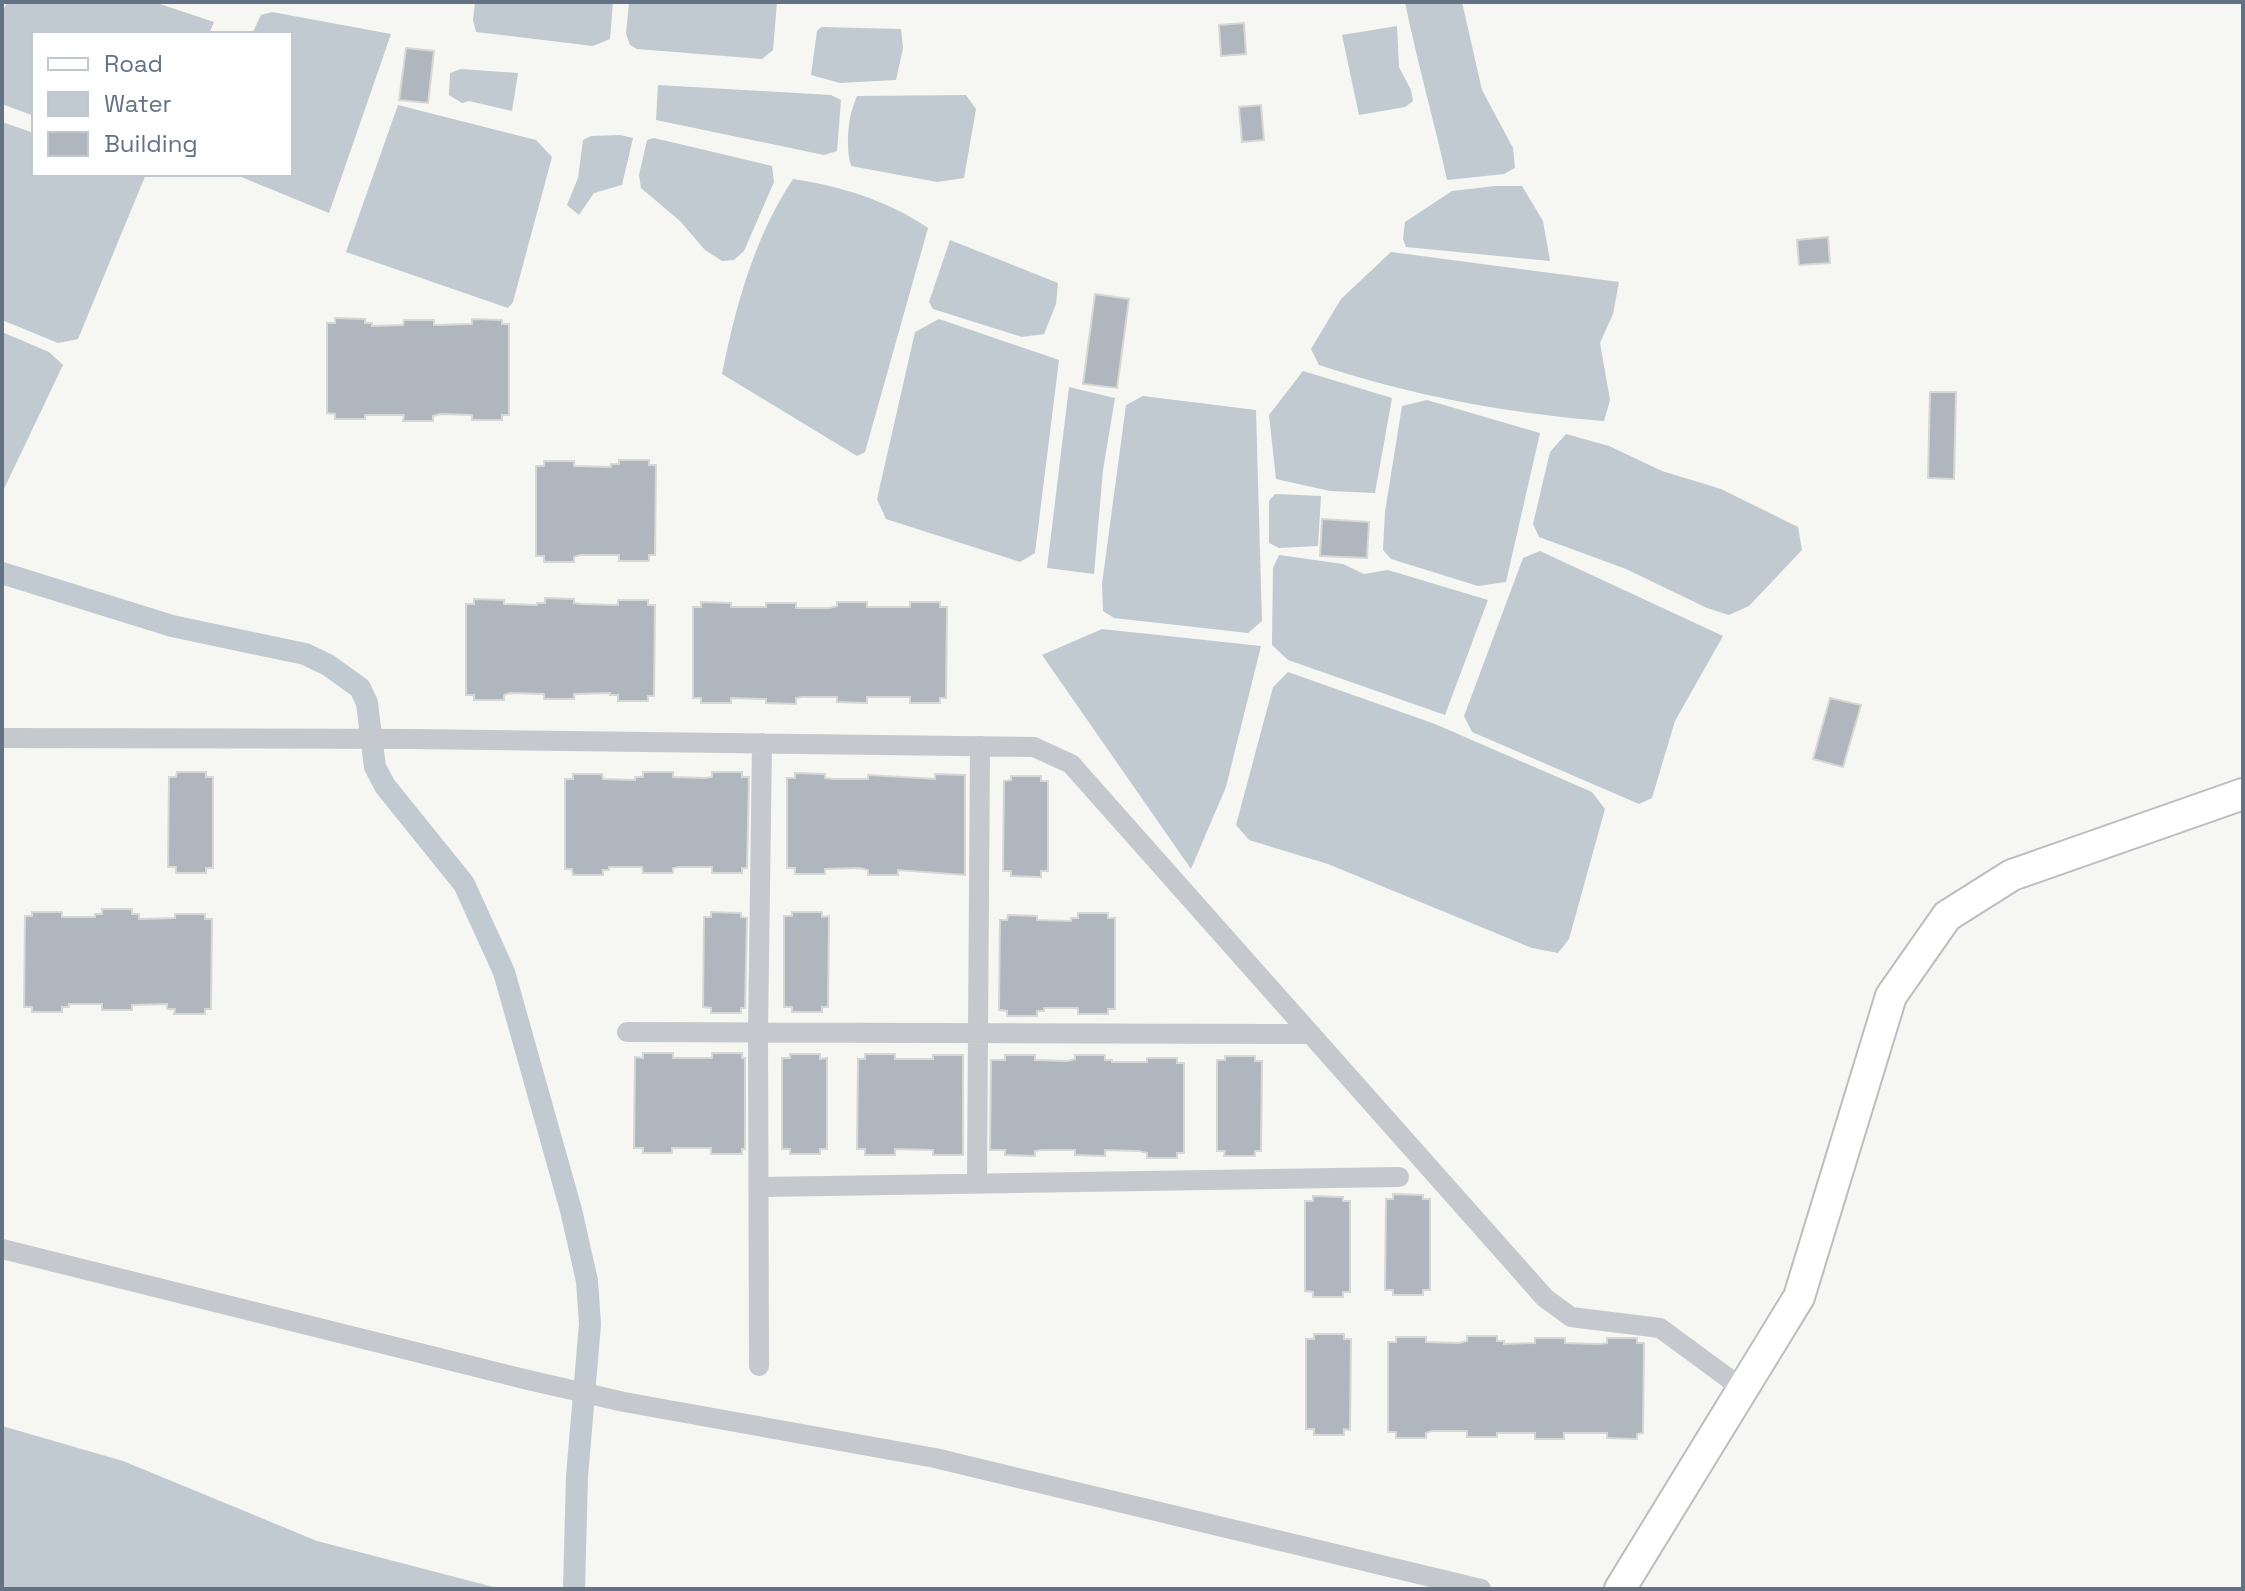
<svg xmlns="http://www.w3.org/2000/svg" width="2245" height="1591" font-family="'Space Grotesk',sans-serif">
<rect width="100%" height="100%" fill="#f6f6f2"/>
<path fill="#c1cad0" d="M7,2H154L214,22L209,34H34V116L2,104V14Z
M475,2H613L610,39L593,46L476,32L473,20Z
M629,2H777L773,50L762,59L637,49L630,45L626,34Z
M1405,2H1462L1482,90L1513,148L1515,168L1504,174L1447,180C1434,120 1417,62 1405,2Z
M272,12L391,34L329,213L234,174H290V34H252L261,15Z
M1397,26L1399,67L1411,90L1413,101L1405,107L1359,115L1342,35Z
M821,27L901,29L903,48L896,80L840,83L811,75L817,31Z
M461,69L518,73L512,111L469,101L462,103L449,95L450,73Z
M658,85L831,95L841,100L837,151L824,155L656,120Z
M966,95L976,109L964,178L937,182L851,166C845,145 848,116 857,96Z
M398,105L536,140L552,157L513,302L508,308L346,252Z
M2,122L34,133V174H146L78,339L58,343L2,320Z
M620,135L633,138L622,185L594,193L579,215L567,205L578,178L583,140L591,136Z
M654,138L772,166L774,182L744,251L734,260L722,261L705,250L680,221L641,188L639,175L647,140Z
M793,179C840,186 889,201 928,228L865,452L857,456L722,374C736,305 754,238 793,179Z
M1495,186H1522L1543,221L1550,261L1406,247L1403,239L1405,222L1452,191Z
M950,240L1058,283L1056,304L1044,334L1022,337L933,309L929,302Z
M1391,252L1619,282L1613,314L1600,343L1610,400L1604,421C1504,413 1414,396 1319,365L1311,349L1341,299Z
M939,319L1059,360L1035,553L1020,562L886,519L877,499L915,332Z
M2,332L49,352L63,365L2,493Z
M1303,371L1392,398L1375,493L1330,491L1276,479L1269,415Z
M1069,387L1115,398L1103,470L1094,574L1047,568Z
M1143,396L1256,410L1262,621L1248,633L1114,618L1103,611L1102,584L1126,405Z
M1427,400L1540,433L1506,582L1478,586L1391,559L1383,550L1385,512L1402,406Z
M1566,434L1609,446L1662,471L1721,489L1798,527L1802,550L1749,606L1729,615L1707,608L1626,569L1539,537L1533,524L1550,452Z
M1275,494L1321,496L1318,546L1279,548L1269,543V501Z
M1540,551L1723,636L1675,721L1652,798L1639,804L1472,732L1464,716L1523,558Z
M1279,555L1343,564L1364,574L1388,570L1488,600L1445,715L1288,660L1272,645L1273,568Z
M1102,629L1261,646L1226,787L1191,869L1042,655Z
M1288,672L1435,724L1592,792L1605,809L1569,939L1558,953L1532,948L1328,864L1249,840L1236,825L1273,687Z
M2,1426L123,1461L317,1541L501,1589H2Z"/>
<g fill="none" stroke-linecap="round" stroke-linejoin="round">
<path stroke="#c1cad0" stroke-width="22" d="M2,573L172,626L305,654L328,665L360,688L367,703L375,767L385,786L464,884L504,972L571,1210L587,1281L590,1324L577,1476L574,1589"/>
</g>
<path fill="#b0b6bd" stroke="#d7d7d5" stroke-width="2" d="M1244,23L1246,54L1221,56L1219,25Z
M406,48L434,51L428,103L399,100Z
M1261,105L1264,140L1242,142L1239,107Z
M1828,237L1830,263L1799,265L1797,240Z
M1095,294L1129,299L1117,388L1083,384Z
M335,318L365,319V323H372V326L403,325L404,320H434V325L472,324V319L502,320V324H509V415H502V420H472V415L440,414L433,416V421H403L404,415H365V419H335V414L327,413V323H335Z
M1930,392H1956L1954,479L1928,478Z
M619,460H649V465H656L655,555H649V561H619V555H580L574,557V562H544V556H536V466H544V461H574V466L611,467V464H619Z
M1322,519L1369,522L1367,558L1320,556Z
M545,598L574,599V603L582,604L618,605V600H648V605H655L654,696H648V701H618V695H610V693L574,694V699H544V694L510,693L504,695V700H474V695H466V604H474V599L504,600V604L537,605V603H545Z
M701,602L731,603V607H766V603H796V608H830L837,606V602H867V607H910V602H940V607H947L946,698H940V703H910V697H867V703L837,702V697H802L796,698V704L766,703V699L731,698V703H701V698H693V607H701Z
M1830,698L1861,705L1843,767L1813,759Z
M177,772H206V777H213V868H206V873H176V867H168L169,777H176Z
M643,772H673V777L705,778L712,777V772H742V777H749L747,868H742V873H712V867H679L673,868V873H643L642,867H609V870H603V875H573L572,869H565V779H573V774H602L603,779L635,780V777H643Z
M795,773L825,774V778L832,779H868V775L935,779V774L965,775V875L898,870V875H868V870L860,868L825,869V874H795V868H787V778H795Z
M1011,776H1041V781H1048V871H1041V877L1011,876V871H1003L1004,781L1011,780Z
M102,909H132V914H139V919L175,918V914H205V919H212L211,1009H205V1014H174L175,1009H167V1004L132,1005V1010H102V1004H69V1007H62V1012H32V1007H24L25,916H32V912H62V917H95V914H102Z
M711,912L741,913V917L747,918L745,1008H741V1013H711V1008L703,1007L704,917H711Z
M792,912H822V917L829,916L828,1007H822V1012H792V1007H784V916H792Z
M1078,913H1108V918H1115V1009H1108V1014H1078V1008H1044V1011H1037V1016H1007V1011L999,1010L1000,920H1007L1008,915L1037,916V920L1071,921V918H1078Z
M643,1053H673V1058H712V1053H742V1058H745V1149H742V1154H711V1148H672V1153H643V1148H634L635,1057L643,1058Z
M790,1054H820V1059L827,1058V1149H820V1154H790V1149H782V1058H790Z
M865,1054H895V1059H933V1055H963V1155H933V1150L895,1149V1155H865V1149H857L858,1059H865Z
M1005,1055H1035V1060L1068,1061L1075,1059V1055H1105V1060H1112V1062H1147V1058H1177V1063H1184V1153H1177V1158H1147V1153L1139,1151L1105,1150V1156L1075,1155V1150H1041L1035,1151V1156L1005,1155V1150H990L991,1060H1005Z
M1225,1056H1255V1061H1262L1261,1151H1255V1156H1224L1225,1151H1217V1060H1225Z
M1393,1194L1423,1195V1199H1430V1290H1423V1295H1393V1290H1385L1386,1199H1393Z
M1313,1196L1343,1197V1201H1350V1292H1343V1297H1313V1292L1305,1291V1201H1313Z
M1314,1334H1344V1339H1351L1350,1430L1344,1429V1435H1314V1429H1306V1339H1314Z
M1467,1336H1497V1341H1504V1344L1535,1343V1338H1565V1343L1599,1344L1607,1343V1338H1637V1343H1644L1643,1433L1637,1434V1439L1607,1438V1433H1564V1439H1535V1433H1497V1437H1467V1431H1432L1426,1433V1438H1396V1432H1388V1342H1396V1337H1426V1342L1459,1343L1467,1341Z"/>
<g fill="none" stroke-linecap="round" stroke-linejoin="round">
<g stroke="#babdc2" stroke-width="34">
<path id="secondary" d="M1620,1589L1799,1297L1891,996L1947,916L2012,875L2243,794"/>
</g>
<path stroke="#c5c8cc" stroke-width="20" d="M2,738L411,739L1034,747L1071,764L1545,1298L1571,1317L1660,1328L1743,1389
M627,1032L1311,1034
M977,1183L980,746
M759,1187L1399,1177
M2,1249L524,1379L624,1402L935,1458L1481,1589
M759,1366L758,1032L762,743"/>
<use href="#secondary" stroke="#fff" stroke-width="30"/>
</g>
<rect width="2245" height="1591" fill="none" stroke="#637285" stroke-width="8"/>
<rect x="32" y="32" width="260" height="144" fill="#ffffff" stroke="#c1c7ce" stroke-width="2"/>
<rect x="48" y="58" width="40" height="12" fill="#ffffff" stroke="#c1c7ce" stroke-width="2"/>
<text x="104" y="72" font-size="24" fill="#637285">Road</text>
<rect x="48" y="92" width="40" height="24" fill="#c1cad0" stroke="#c1c7ce" stroke-width="2"/>
<text x="104" y="112" font-size="24" fill="#637285">Water</text>
<rect x="48" y="132" width="40" height="24" fill="#b0b6bd" stroke="#c1c7ce" stroke-width="2"/>
<text x="104" y="152" font-size="24" fill="#637285">Building</text>
</svg>
